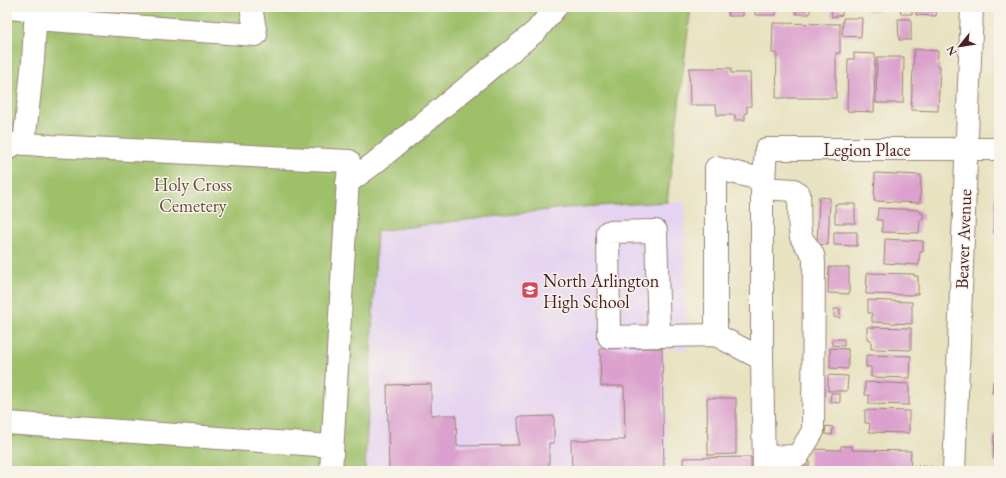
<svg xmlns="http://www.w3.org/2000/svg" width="1006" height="478" font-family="'EB Garamond',serif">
<rect width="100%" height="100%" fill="#f7f3e8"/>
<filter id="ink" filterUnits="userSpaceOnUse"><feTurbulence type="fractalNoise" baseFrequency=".025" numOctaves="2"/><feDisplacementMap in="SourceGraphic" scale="8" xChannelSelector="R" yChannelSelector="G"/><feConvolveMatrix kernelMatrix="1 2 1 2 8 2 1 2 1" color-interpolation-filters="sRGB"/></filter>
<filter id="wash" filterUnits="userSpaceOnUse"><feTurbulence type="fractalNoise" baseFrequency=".012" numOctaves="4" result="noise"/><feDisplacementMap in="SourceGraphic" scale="16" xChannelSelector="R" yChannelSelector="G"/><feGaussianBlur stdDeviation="0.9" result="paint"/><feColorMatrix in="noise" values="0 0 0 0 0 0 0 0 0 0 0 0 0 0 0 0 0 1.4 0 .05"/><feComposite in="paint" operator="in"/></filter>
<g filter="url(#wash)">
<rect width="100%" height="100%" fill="#e7e2c0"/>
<path fill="#e5d3f1" d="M667,202H684L687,349H664L668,471H365L377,231L563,208Z"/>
<path fill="#9dc069" stroke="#74704a" d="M7,7H691L667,202L563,208L377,231L365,471H7Z"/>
<g id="blocks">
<path fill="#dba0cd" d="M728,7H743V16H728Z
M755,7H776V15H755Z
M796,7H810V14H796Z
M866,7H878L879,11H866Z
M900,7H912V14H901Z
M916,7H937L936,16L916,15Z
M842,8V15L832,17L831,9Z
M843,18H862L861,37L842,36Z
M898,19H911V40H899Z
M773,23L840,24V53H836V98H776L777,53H772Z
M914,49L938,51L937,66H940L938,111L911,110Z
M854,53L875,54L874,112L847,111L848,59H854Z
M877,57H904L903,103H876Z
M689,68H731V73H750L751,106H747V113H745V120H735V115H717L716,105H690Z
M875,173L921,175L920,203L874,201Z
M996,183L999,184V233H994Z
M819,197L830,198L828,245L817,244Z
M835,204H855V223H835Z
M878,208L920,210V213H923V220H920L919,233L882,232V220H877Z
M834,232H857V246L834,245Z
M885,239L923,241V252H920L919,265L884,263Z
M829,267H849V294L828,293Z
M867,273L914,274V276H918V294H913V295L866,294Z
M996,277H999V286H996Z
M868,300L912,302V324L872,322V313H868Z
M834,309H840V318L834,317Z
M867,327L911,328V350L871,349V340L867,339Z
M997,333H999V358H997Z
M832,339H844V346L832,345Z
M662,348L664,471H572L571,440H625L624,386H601L600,349Z
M830,348L848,349V369L830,368Z
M866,355L911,356L910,378L871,377V367H866Z
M828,375L848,376L847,391H828Z
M993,381L999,382V393H992Z
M865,382L909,384V405L869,404V395H865Z
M431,384V415H456L457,446L519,445L518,417L554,416V443H549V471H389L387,385Z
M831,393L840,394V403L830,402Z
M707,398H736V454L708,455Z
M865,410L909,411V433L869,432L870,423H865Z
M826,426L833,427L832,435L825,434Z
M994,435H999V459H993Z
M841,446H852V450L911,451L910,471H805V466H809L810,449L841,450Z
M751,457V471H683V458Z"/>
</g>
</g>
<g filter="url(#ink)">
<use href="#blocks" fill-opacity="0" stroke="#988076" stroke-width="1"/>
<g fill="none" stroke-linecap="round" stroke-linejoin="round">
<g stroke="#988076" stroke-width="24">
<path id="minor" d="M7,8L36,10
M35,19L256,35L251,7
M24,144L33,61L36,7
M7,149L15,144L19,143L51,146L349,161L331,471
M347,183L372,165L536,31L556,7
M762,188L794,190L799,194C800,205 798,227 801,237C803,242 807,245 810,250C813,253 814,257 814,262L813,431L798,456L764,457
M716,335V168L764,180
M659,336L656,231L608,232L609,337L716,335L762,359
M7,423L332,446
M764,471L762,359V188L764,180L766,149H999
M954,471L972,7"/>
</g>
<path stroke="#988076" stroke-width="2.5" stroke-dasharray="1 3" stroke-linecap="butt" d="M910,466L934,467"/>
<use href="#minor" stroke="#fff" stroke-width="22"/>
</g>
</g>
<defs>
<g id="school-square" transform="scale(0.9)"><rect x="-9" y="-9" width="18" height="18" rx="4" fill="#d1495b" stroke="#f7f3e8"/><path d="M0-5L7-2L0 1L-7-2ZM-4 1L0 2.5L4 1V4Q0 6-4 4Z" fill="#fff"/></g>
</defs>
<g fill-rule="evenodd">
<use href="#school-square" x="530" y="290"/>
</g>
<g text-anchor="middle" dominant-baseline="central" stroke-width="3" stroke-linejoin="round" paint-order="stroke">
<g font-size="18" fill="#4a1f2b" stroke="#f7f3e8">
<text x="867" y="149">Legion Place</text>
<text transform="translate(963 239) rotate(-88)">Beaver Avenue</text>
</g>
<g font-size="18" fill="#634f3e" stroke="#f7f3e8">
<text x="193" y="184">Holy Cross<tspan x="193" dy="21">Cemetery</tspan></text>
</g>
<g font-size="18" fill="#4a1f2b" stroke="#f7f3e8" text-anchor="start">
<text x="543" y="280">North Arlington<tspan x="543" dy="21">High School</tspan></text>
</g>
</g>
<rect width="1006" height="478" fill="none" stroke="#f7f3e8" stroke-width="24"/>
<g transform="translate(960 46) rotate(240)" stroke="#f7f3e8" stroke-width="3" paint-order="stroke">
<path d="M0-3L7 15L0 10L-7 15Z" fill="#4a1f2b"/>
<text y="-6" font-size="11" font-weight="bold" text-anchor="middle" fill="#4a1f2b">N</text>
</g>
</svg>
